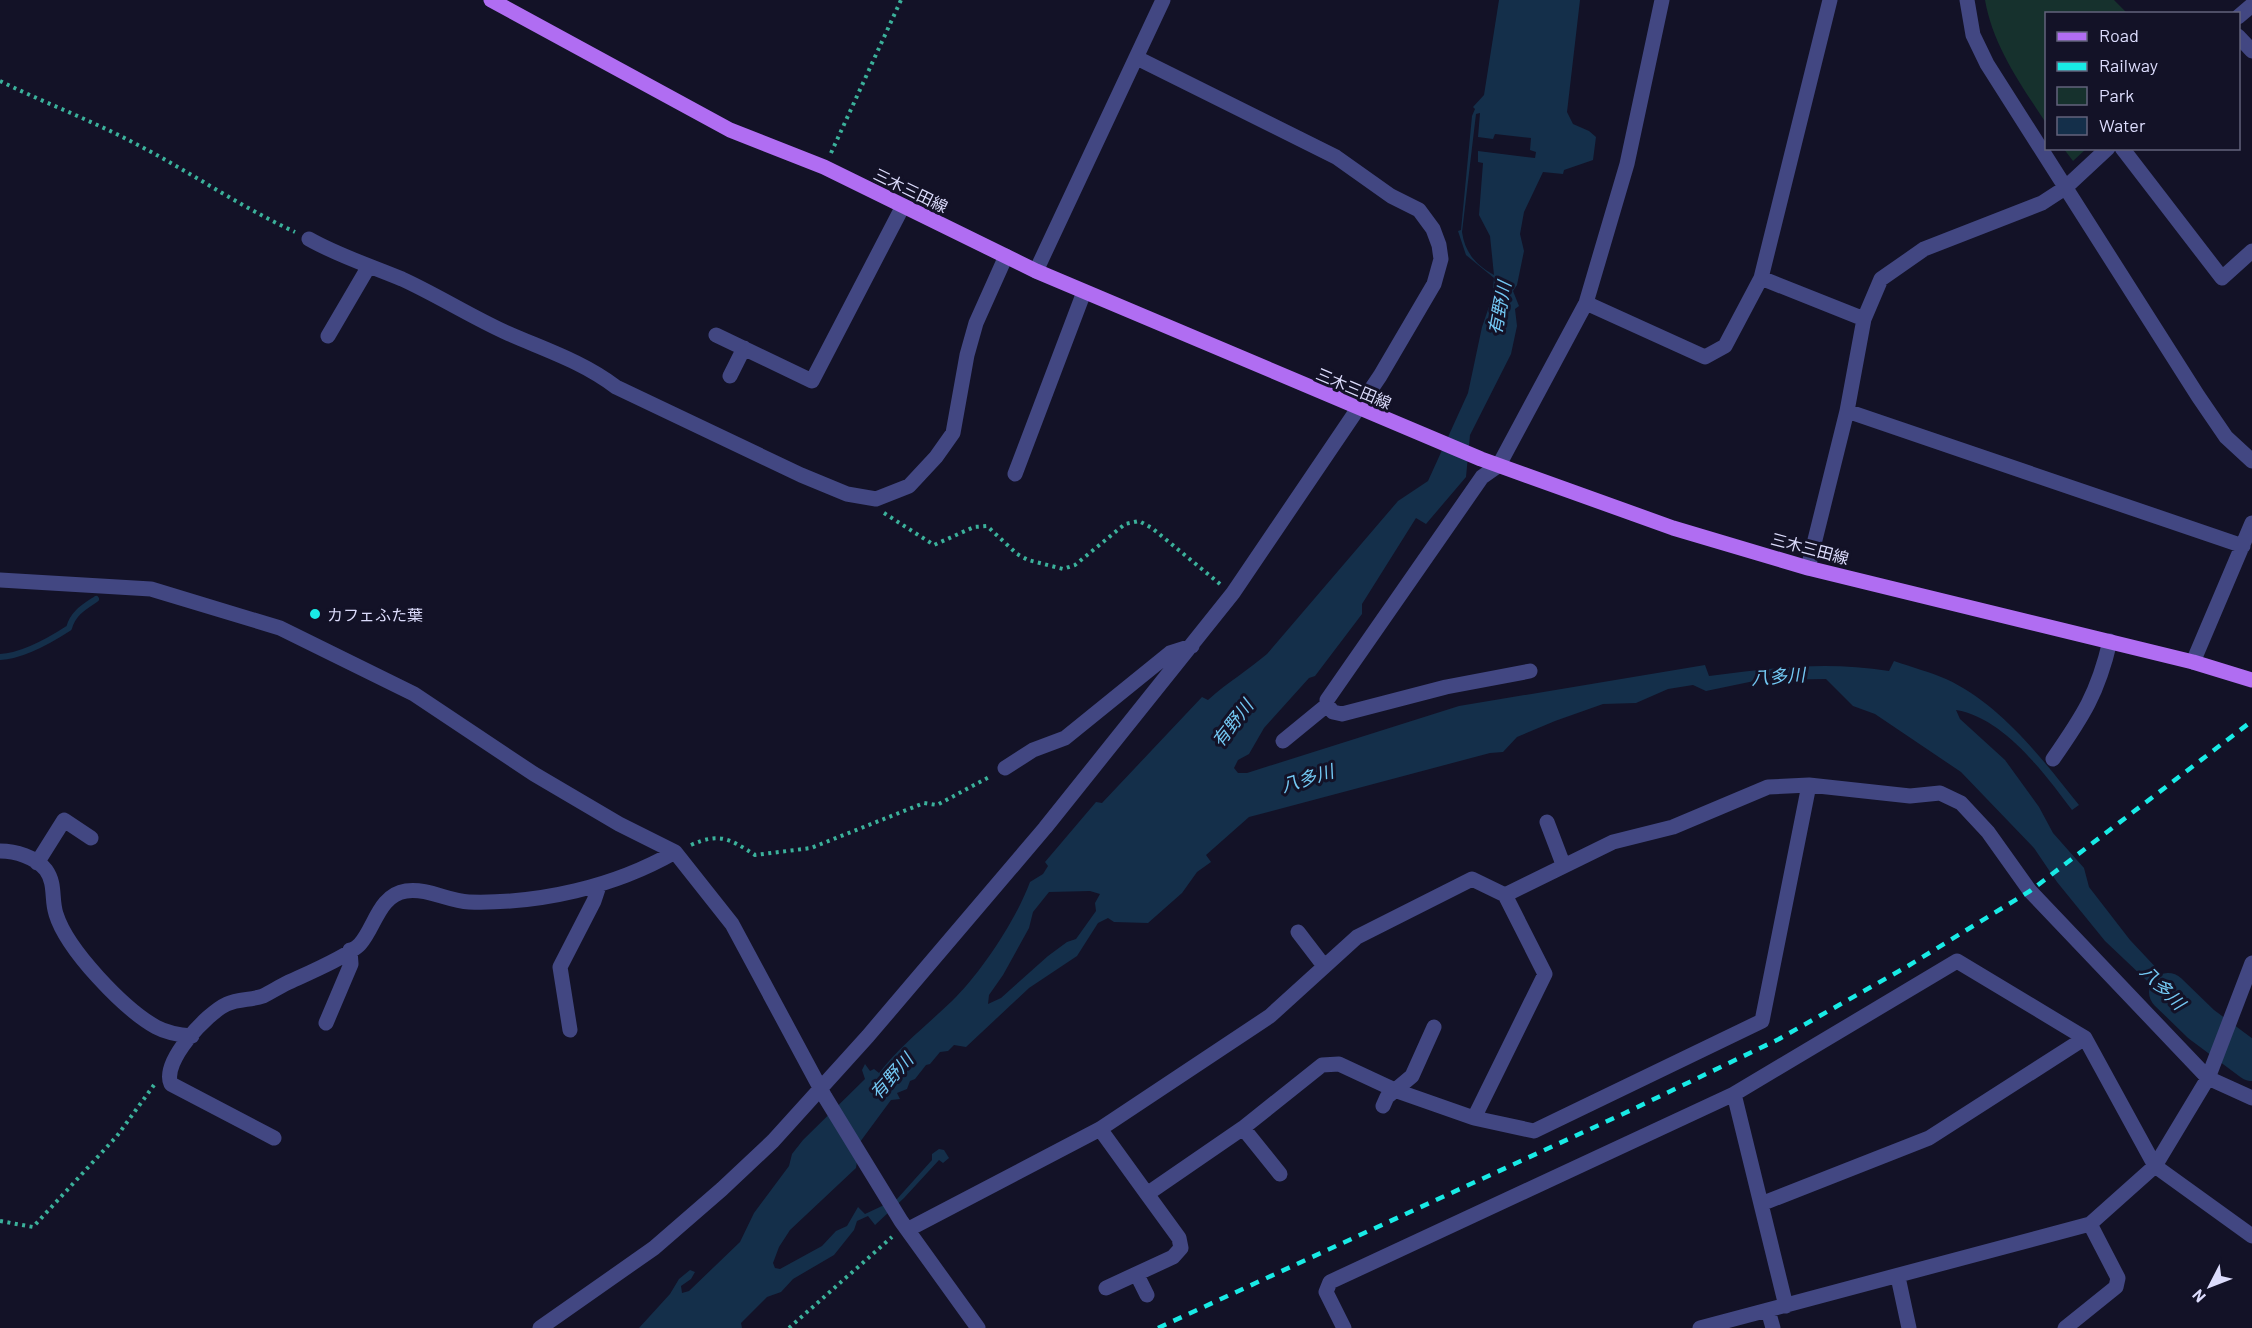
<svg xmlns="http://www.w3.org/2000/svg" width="2252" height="1328" font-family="Barlow,'Noto Sans JP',sans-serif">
<rect width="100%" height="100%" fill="#131227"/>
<path fill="#16312d" d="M1985,0H2114L2127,13L2046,14V123C2021,85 1993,46 1985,0Z
M2064,149H2086L2073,161Z"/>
<path fill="#142f4a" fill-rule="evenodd" d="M1499,0H1580L1567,112L1573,124L1589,131L1596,137L1593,160L1564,170L1563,174L1543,172L1524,212L1520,234L1524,251L1517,285L1513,291L1519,306L1515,309L1517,326L1511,354L1470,435L1466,477L1426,524L1416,518L1362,604V614L1315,676L1309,678L1264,728L1249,754L1238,760L1234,768L1238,773H1247L1459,706L1705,665L1709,676C1771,668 1826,661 1889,671L1894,661C1911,667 1930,672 1946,679C2002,705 2042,759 2079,805L2072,810C2044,773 2004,718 1956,710L1960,719L2005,760L2039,807L2053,833L2084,868L2089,887L2130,940L2209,1024L2200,1031L2105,941L2057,882L2034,848L1961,772L1875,714L1853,706L1826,679L1759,680L1706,691L1693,685L1668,689L1636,703L1603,704L1555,721L1517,737L1503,752L1490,753L1249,817L1206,855L1211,862L1197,872L1182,893L1148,923L1114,922L1108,918L1098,923L1077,956L1029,988L966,1047L954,1045L948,1051L940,1052L930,1064L926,1065L915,1079L910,1081L907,1089L897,1093L900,1099L891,1100L860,1142L856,1168L790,1230L779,1247L773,1263L775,1268L780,1269L822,1246L836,1231L847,1226L858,1207L865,1214L897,1199L932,1160V1154L939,1149L944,1150L949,1158L943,1163L939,1160L904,1198L875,1225L868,1216L857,1221L854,1230L834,1255L793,1279L781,1292L767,1297L741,1323L742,1328H639L670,1294L679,1279L690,1270L695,1272L691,1279L681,1286L682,1293L689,1291L740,1242L754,1213L789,1166L792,1154L803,1140L865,1079L862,1070L865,1064L870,1071L874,1069L879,1073C901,1045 927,1025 952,1001C981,973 1016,920 1030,882L1043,874L1048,866L1045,862L1096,802L1102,803L1202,697L1208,700C1228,682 1247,671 1267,654L1398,501L1428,481L1468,393L1482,327L1492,298L1494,278L1466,255L1458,231L1461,230L1472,116L1475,109L1473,107L1484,95ZM1480,113L1478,137L1493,139L1495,134L1531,138L1530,150L1536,152L1535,158L1478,151V162L1483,163L1479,215L1490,236L1494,275C1476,265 1465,253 1462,232L1476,114ZM1090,891L1100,894L1095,903L1096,911L1076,939L1067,942L1048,956L1001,998L988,1004L989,995L1003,975L1029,928L1033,912L1049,892Z"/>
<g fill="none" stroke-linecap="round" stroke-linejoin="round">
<path stroke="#142f4a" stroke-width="6" d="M0,657C23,656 49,641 69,628C73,613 84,607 96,599"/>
<path stroke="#142f4a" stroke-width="38" d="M2168,992L2201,1024L2252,1062"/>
<path stroke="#3bb19b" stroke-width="4" stroke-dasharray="3 4.5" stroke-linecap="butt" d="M0,81C45,103 93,121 138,145C192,173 239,206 295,232
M831,153L901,0
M884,513L934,545L974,527L987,526L1017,554L1028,560L1063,569L1075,565L1125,524L1139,521L1152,528L1220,584
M691,845C720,832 730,839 755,855L811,848L924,803L937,805L991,776
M0,1221L33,1227L117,1136L154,1085
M789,1328L892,1237"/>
<path stroke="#424782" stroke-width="15" d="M1967,0L1973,35L1987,64L2198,396L2226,437L2252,461
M2238,17L2252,5
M2238,36L2252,51
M2122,148L2222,278L2252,251
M309,239C339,256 371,266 402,279C437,295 470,316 505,332C543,349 582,361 616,387L801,475L847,494L876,499L909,486L936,457L953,433L967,355L976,323L1006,256
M1036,271L1163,0
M1761,278L1864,319
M1586,303L1705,357L1725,346L1761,278L1830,0
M716,335L812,381L903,206
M328,336L369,266
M730,376L744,348
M1847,411L2243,546
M1015,474L1084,292
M1808,568L1847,411L1864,319L1881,279L1924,249L2042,203L2065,188L2108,148
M0,580L151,589L280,628L414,694L534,774L619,824L675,852L732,924L825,1097L901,1221L978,1328
M2193,662L2252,523
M1530,671L1446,687L1342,714L1333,712L1327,705V700L1482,477L1499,465L1586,303L1627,164L1662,0
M1283,741L1327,705
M2053,759C2083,716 2098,693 2110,641
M1005,768L1033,750L1065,738L1170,653L1192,646
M1547,822L1563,864
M0,851C15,851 36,857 46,870C56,884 51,899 56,914C67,950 124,1009 156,1027C167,1033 179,1035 192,1036
M37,863L64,820L91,838
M1505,895L1613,842L1673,827L1768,787L1809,785
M1298,932L1324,966
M326,1023L351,964L350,950
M570,1030L560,967L594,901L599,886
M1383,1106L1387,1097L1412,1076L1434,1027
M1474,1118L1534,1131L1762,1021L1809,785L1910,796L1940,793L1961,803L1988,832L2030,891L2208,1078L2252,1098
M1243,1128L1280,1174
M274,1138L171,1084C161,1062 207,1013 227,1004C238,999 252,1000 263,996C271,992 279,987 287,983C304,975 349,956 360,944C375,927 379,895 406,891C428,888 448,901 469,902C539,904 614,887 675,852
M1761,1204L1929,1138L2085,1038
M909,1229L1100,1129L1270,1016L1357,937L1472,879L1505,895L1545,974L1474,1118L1397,1091L1339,1064L1322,1065L1243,1128L1147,1194L1100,1129
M1137,1275L1147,1295
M1898,1277L1909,1328
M1106,1288L1173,1257L1181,1248L1179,1238L1147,1194
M1786,1306L1734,1094L1957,961L2085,1038L2155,1166L2252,1236
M1768,1310L1773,1328
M540,1328L654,1248L722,1189L773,1141L868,1036L1045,828L1233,593L1380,376L1434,284L1441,259L1439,245L1433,229L1419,210L1391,196L1336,157L1137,58
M1344,1328L1326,1292L1330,1282L1734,1094
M1700,1328L2090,1224L2155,1166L2208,1078L2252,963
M2065,1328L2116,1287L2118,1278L2090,1224"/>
<path stroke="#b06df2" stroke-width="15" d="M491,0L730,130L824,167L1036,271L1481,459L1673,528L1808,568L2193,662L2252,680"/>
<path stroke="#19ebe6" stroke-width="4.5" stroke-dasharray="9 8" stroke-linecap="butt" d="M1158,1328L1625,1113L1779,1039L1908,966L2030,891L2252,721"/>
</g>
<circle fill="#19ebe6" stroke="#131227" stroke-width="2" cx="315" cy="614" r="6"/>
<g text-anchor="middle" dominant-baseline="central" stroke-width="6" stroke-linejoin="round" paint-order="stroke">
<g font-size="16" fill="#dcdcfc" stroke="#131227">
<text transform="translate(911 190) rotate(26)">三木三田線</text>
<text transform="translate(1354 388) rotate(23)">三木三田線</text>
<text transform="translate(1810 548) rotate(15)">三木三田線</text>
</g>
<g font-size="16" fill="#dcdcfc" stroke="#131227" text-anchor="start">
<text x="327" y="614">カフェふた葉</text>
</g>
<g font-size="18" font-style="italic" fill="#73c8f3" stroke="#131227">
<text transform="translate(1499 308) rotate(-79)">有野川</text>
<text transform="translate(1778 676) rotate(-4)">八多川</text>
<text transform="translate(1232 723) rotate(-52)">有野川</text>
<text transform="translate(1307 778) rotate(-17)">八多川</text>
<text transform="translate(2163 987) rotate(45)">八多川</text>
<text transform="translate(891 1076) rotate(-48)">有野川</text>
</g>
</g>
<rect x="2045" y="12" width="195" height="138" fill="#131227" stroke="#63637c" stroke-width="1.5"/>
<rect x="2057" y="32" width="30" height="9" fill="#b06df2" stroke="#63637c" stroke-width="1.5"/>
<text x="2099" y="42" font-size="18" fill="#dcdcfc">Road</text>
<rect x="2057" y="62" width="30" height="9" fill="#19ebe6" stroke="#63637c" stroke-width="1.5"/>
<text x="2099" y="72" font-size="18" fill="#dcdcfc">Railway</text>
<rect x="2057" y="87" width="30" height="18" fill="#16312d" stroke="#63637c" stroke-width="1.5"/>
<text x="2099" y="102" font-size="18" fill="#dcdcfc">Park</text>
<rect x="2057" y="117" width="30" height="18" fill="#142f4a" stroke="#63637c" stroke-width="1.5"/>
<text x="2099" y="132" font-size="18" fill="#dcdcfc">Water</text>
<g transform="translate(2210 1286) rotate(228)" stroke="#131227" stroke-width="4.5" paint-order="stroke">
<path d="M0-4.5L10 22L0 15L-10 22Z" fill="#dcdcfc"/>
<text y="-9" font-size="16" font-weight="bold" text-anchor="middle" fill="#dcdcfc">N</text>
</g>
</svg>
